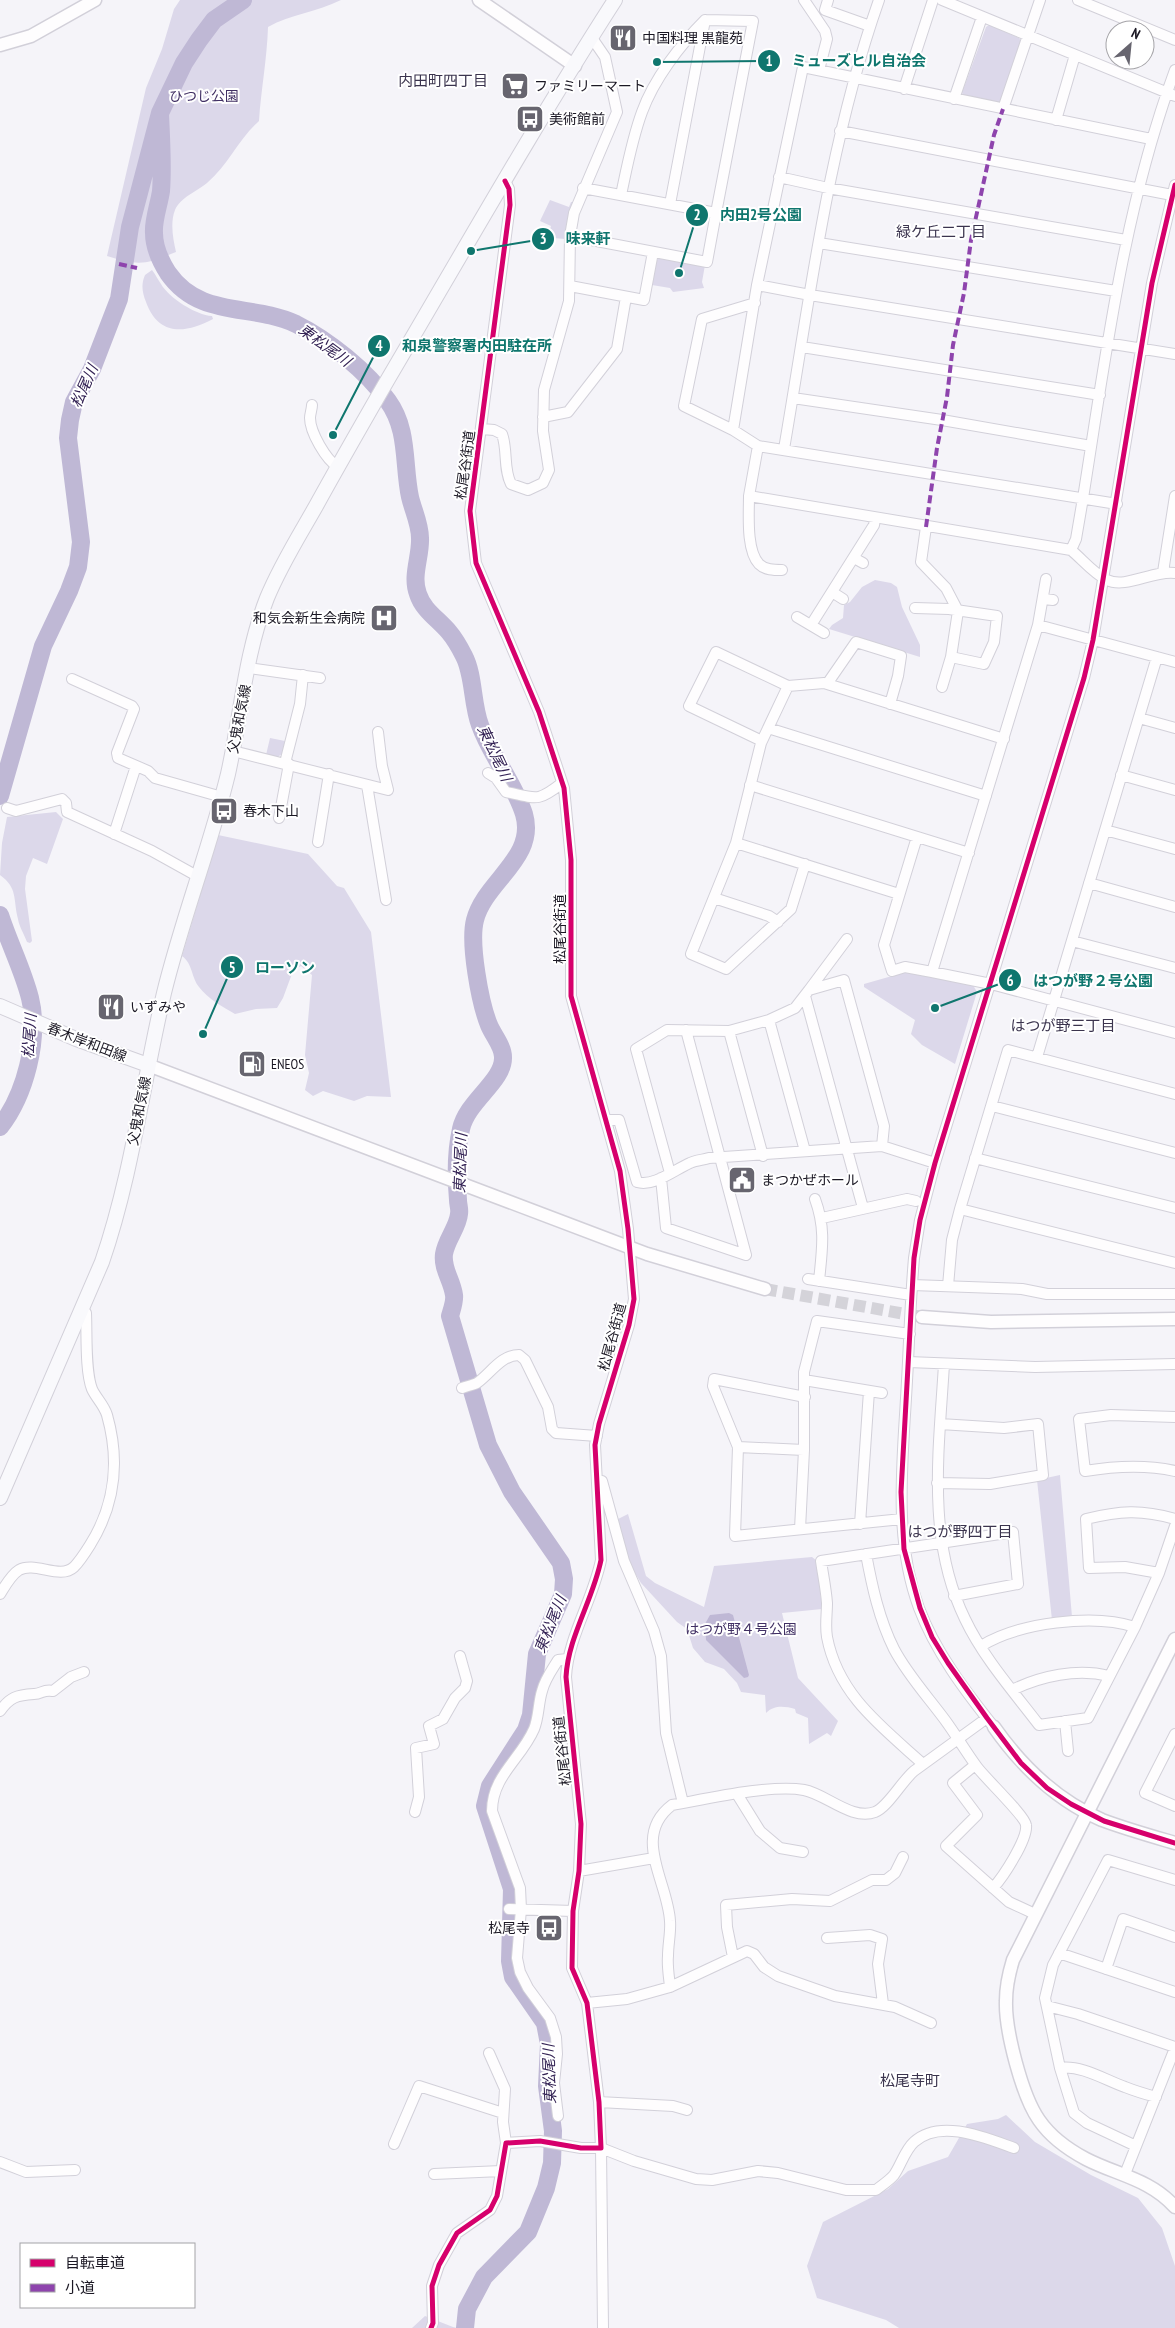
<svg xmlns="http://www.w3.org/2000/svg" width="1175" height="2328" font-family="'PT Sans Narrow','Noto Sans JP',sans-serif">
<rect width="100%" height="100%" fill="#f5f4f9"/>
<path fill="#dcd8ea" d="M180,0H341C317,12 291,14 268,27C267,59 261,90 259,121C238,140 229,164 207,183C197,191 180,198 175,210C170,223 173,239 176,252C145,265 139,266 107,256L146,88L162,49L174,9Z
M989,25L1019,38L1021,41L1001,101L996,103L964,96L962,93L986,27Z
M550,200L569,207L571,202H573L567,222L565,239L553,238V234L549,233L551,226L540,221Z
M660,257L705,265L702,282L704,288L673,292L670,288L652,285L657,260Z
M152,270C156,275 158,280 161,284C169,298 196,315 212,316L213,319C185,334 158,336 146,302C142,292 141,284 145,275Z
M875,580L891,583L897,587L902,607L920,645V657L829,629L832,625L843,618L844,605L850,602L862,587Z
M270,738L285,741L282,754L276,758L266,755Z
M56,812L63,819L47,864L33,858L26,876L25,889L32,941L30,943L27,942C24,934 19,926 18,919C13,899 18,888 0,875L2,843L7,817Z
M218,835L308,854L337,886L344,888L371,932L391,1097L367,1096L354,1101L323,1091L313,1096L305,1090L309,1073L305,1055L312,975L301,966L293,971L283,998L277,1008L256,1009L235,1014C223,1007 208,999 199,987C191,977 193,964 182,956Z
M906,972L973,985L977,992L955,1064L922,1045L911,1034L915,1020L864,987V984Z
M1060,1475L1072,1617L1052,1620L1037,1480Z
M628,1514L646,1576L655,1583L704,1607L714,1566L812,1557L817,1561L822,1609L782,1613L798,1678L838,1721L831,1736L827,1733L809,1744L808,1718L796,1713L795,1709C784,1706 774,1705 766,1713L765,1695L741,1692L737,1683L724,1669L705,1662L693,1648L687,1629L677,1622L641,1583L632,1568L616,1520Z
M1006,2115L1035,2142L1091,2175L1138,2198L1162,2228L1175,2266V2328H899L886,2320L817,2298L807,2266L823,2222L888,2189L908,2171L948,2157L967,2124L998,2119Z
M425,2316L453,2327L457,2328H412Z"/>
<path fill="#bfb8d5" d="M729,1613L733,1615L749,1675L748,1677L744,1678L706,1640L705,1624L710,1615Z"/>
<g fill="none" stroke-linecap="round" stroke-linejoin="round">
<path stroke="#bfb8d5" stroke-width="18" d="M160,113C161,139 163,166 161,191C159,205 153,220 154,233C154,247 161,262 168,273C200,319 251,303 296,324C328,340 367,371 388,401C409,430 403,464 410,497C413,510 420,524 420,538C421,556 411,576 418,594C423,610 438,619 449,632C455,639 460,648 464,656C474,675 472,704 480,725C491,756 514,782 524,814C537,858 485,881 475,920C469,943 480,1003 489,1025C493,1035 503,1046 503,1057C504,1081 467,1101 461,1129C456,1151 456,1177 458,1200C458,1205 460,1209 459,1214C458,1227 446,1240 444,1254C442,1269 452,1280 454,1295C455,1301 452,1309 450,1316L488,1445L512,1492L561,1563L564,1579L563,1594L537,1654L531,1715L526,1730L490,1786L485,1806L512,1889L510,1961L513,1977L545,2023L549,2044L547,2086L553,2131L552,2163L546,2188L528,2232L484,2277L467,2309L465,2328
M0,796L43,646L69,591L78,567L81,542L68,438L70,420L74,402L92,369L119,299L130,227L160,113L184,63L199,40L214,20L243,0
M0,915C9,943 23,970 30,998C40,1039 25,1095 0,1127"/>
<path stroke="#d4d3d9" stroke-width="12" stroke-dasharray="12 6" stroke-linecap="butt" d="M765,1289L922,1317"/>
<g stroke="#d2d0d9" stroke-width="12">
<path id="minor" d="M804,0L825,31L827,39L819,70
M828,0L825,10L870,26
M942,0L1175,96
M1078,0L1175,40
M1175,70C1124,208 1106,354 1083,498L1076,539L1071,550C1082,559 1094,574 1107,580C1126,589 1153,570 1175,573
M904,89L933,0
M954,99L982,17
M1003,109L1040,0
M1056,120L1075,55
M840,131L1172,195
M779,177L828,188L1126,240
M621,195C627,167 632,139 642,112C654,79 680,45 705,20L753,21L716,213
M670,204L705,20
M570,236L707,262L716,213L583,188
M819,243L1116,291
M757,285L810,295L1175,354
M570,286L644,300L653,252
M755,303L702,319L684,406L733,430L758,446L1117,504
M802,347L1100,395
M793,398L942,420L1091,446
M312,405C312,409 310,414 310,418C310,432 326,460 338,467
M543,417L568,412L617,349L626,297
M482,429L494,430L502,434C508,451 503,468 511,484L528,490L543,483L549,470L543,431L544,390L569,301L570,236L574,213L617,112L605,57L592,38
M733,430L757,285L803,67L1151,139
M758,446L749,496L1071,550
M784,449C810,298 828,145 879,0
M749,496C749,514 746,550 759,564C765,570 774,570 782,570
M926,527L921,562L946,588L958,611L951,657L942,687
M854,558L863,563
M1163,572L1175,496
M1046,579L1038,625L932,972L991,984L1175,1033
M832,592L843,599
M1043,599L1053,600
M915,608L949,609L997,616L994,642L984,664L951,657
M797,617L824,633
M811,625L874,525L875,519
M1038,625L1175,662
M249,668L320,678
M72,679L132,706L134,709L117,753L118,758L148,771L155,778L222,797
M827,684L856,642L901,656L898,676L890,704
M1139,718L1175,728
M768,728L986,796
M762,741L689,706L716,652L788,686
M233,751L388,790L382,766L378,732
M285,763L300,704L303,675
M488,773L496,778L506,792C536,798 537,803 562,783
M1121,775L1175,790
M367,785L386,900
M750,785L969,853
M7,808L16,811L62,799L66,803L67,812L152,851L197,876
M279,818L289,764
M1105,830L1175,849
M114,834L136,766
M917,837L884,945L892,971L905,967L932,972
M318,842L329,774
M736,843L899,894
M805,864L791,909L726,969L691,954L736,843L761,743L788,686L824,683L1004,739
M1089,883L1175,907
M714,898L769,916L778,922
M1072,941L1175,968
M809,990L847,939
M805,996L863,1208
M769,1020L805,1151
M729,1031L763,1156
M1037,1057L1157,657
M992,1106L1175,1153
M607,1120H619L637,1182C654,1187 674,1170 690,1163C696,1160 703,1160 709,1158L882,1146L884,1126L844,980L809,990L795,1008L769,1020L729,1031L667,1030L636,1049L670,1173
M882,1146L935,1163
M975,1158L1175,1208
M661,1178L666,1228L746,1255L686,1030
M815,1199C826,1229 822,1250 819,1281
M960,1209L1175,1263
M822,1218L907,1199L916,1201
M808,1279L911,1295
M912,1285L1022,1289L1047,1294H1175
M948,1286L952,1240L960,1209L1008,1050L1175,1094
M908,1362L1035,1367L1175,1364
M944,1364C939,1450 926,1539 965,1619C983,1657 1013,1691 1039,1725L1088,1718L1135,1627L1159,1573L1175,1526
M804,1380L882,1393
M462,1388C467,1386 473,1385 477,1383C491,1373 501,1355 519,1355L525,1360L548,1407L552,1429L556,1433L597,1436
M805,1397L714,1379L713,1386L738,1447L735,1536L902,1519
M1175,1417L1111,1415L1079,1419L1085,1471C1115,1466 1144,1464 1175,1471
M738,1447L804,1450
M602,1481L624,1561L654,1631L661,1656L666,1733L683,1803
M937,1483L990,1484L1043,1475L1038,1424L1004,1428L940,1424
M860,1524L869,1391
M800,1529L804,1450V1372L817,1321L910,1334
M866,1554C872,1586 879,1619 894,1649C907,1674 928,1697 945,1720C956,1735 966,1752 977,1767C986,1779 1025,1816 1026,1825C1028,1839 1003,1877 993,1888
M1159,1573L1125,1567L1089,1568L1086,1519C1119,1511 1141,1509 1175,1519
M0,1594C5,1586 11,1575 19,1570C35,1561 60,1580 74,1567C80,1561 85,1553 90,1545C115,1505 120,1461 107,1415C104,1405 96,1398 92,1389C85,1371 87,1333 86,1313L82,1308
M981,1646C1018,1623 1093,1613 1135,1627
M1012,1690C1041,1676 1077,1668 1109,1676
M0,1711C10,1697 17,1695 34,1694C42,1694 43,1689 53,1691L71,1677L84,1672
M1065,1721L1068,1751
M994,1727C965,1691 935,1651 919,1608C894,1540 902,1469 906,1398C909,1351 910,1304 914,1258L920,1220L935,1163L1084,678L1093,640L1152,283L1175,185
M1175,1734L1145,1793L1175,1806
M923,1764C882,1727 838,1695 827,1637C825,1626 827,1614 827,1603C826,1589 823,1575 821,1561L1013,1532L1018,1584L954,1596
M975,1765L953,1783L977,1815L946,1846L1009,1902L1035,1914
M737,1794L760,1831L780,1848L803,1852
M415,1812L419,1797L416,1748L434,1744L429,1726L443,1719L455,1698L465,1688L467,1681L460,1656
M579,1871L654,1858
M509,1909L573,1911
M827,1938L870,1935L882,1939L878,1964L883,2004
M1059,1953L1175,1992
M733,1957L727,1927L726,1905L792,1899L830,1901L872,1880H886L895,1873L903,1857
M1106,1969L1123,1919L1175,1937
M670,1987L747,1951L754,1954L764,1967L778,1976L835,1996L895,2007L931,2023
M587,2003L627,1999L670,1987C669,1976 667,1966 668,1956C668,1944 671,1932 670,1921C668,1882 631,1836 672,1805C706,1799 771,1784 804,1790C826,1794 852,1821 875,1812C887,1808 902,1781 914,1771L987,1718
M1047,2006L1078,2014L1175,2047
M489,2053L505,2089L503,2122L506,2143
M1060,2068C1082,2065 1105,2080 1125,2087C1135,2091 1145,2094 1156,2097
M599,2102L673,2106L687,2110
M558,2116L554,2083L557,2054L556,2037L550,2018L528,1988L520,1972L517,1958L521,1909L520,1888L492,1811C492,1776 521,1759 534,1729C539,1717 538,1704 542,1691C545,1679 552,1670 558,1660L567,1659
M394,2144L419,2086L503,2113
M1136,2146L1087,2123L1074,2113L1060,2068L1045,1998L1053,1965L1108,1860L1175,1880
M0,2162L26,2172L75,2170
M434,2174L501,2171
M1125,2174L1175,2048
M431,2328L433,2323L432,2286L439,2265L457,2233L490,2210L497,2196L506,2143L540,2141L581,2148H601L599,2102L587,2003L572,1968L573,1911L579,1871L581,1824L566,1677C568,1637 593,1600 601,1560L595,1445L599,1424L629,1325L634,1299L628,1229L620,1171L571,996V860L564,788L539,712L476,563L470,511L510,205L509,189L505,181
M603,2328L601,2148L634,2161L696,2179L712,2180L758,2171L778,2173L846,2190H876C882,2185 889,2181 894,2175C901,2165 905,2150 914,2142C940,2118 986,2138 1014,2148"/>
</g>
<g stroke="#d2d0d9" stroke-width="15">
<path id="tertiary" d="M479,0L575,66
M0,45L31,36L95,0
M148,1065L647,1254L765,1289
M922,1317L991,1322L1175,1319
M1175,1639L1013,1960C1009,1973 1006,1987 1006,2001C1005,2030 1022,2096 1039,2120C1050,2136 1069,2150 1086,2159C1117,2175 1150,2179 1175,2207
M994,1727C1022,1767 1056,1800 1102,1820C1126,1829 1151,1836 1175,1843"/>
</g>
<g stroke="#d2d0d9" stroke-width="16">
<path id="secondary" d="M0,1006L76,1039L148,1065
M0,1498L102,1262C132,1175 143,1082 164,993C182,919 210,848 228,774C241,716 245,654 267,598C280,566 299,536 316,506C338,466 361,426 384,386C460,257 534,126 615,0"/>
</g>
<use href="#minor" stroke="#fefdfe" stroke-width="10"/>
<use href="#tertiary" stroke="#fefdfe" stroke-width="12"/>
<use href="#secondary" stroke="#f9f9fc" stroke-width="14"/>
<path stroke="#8e44ad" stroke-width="4" stroke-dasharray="8 4" stroke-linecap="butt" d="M119,264L137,268
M926,527L937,448L947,397L953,345L964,293L971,240L994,135L1003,109"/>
<g stroke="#fff" stroke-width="8">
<path id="cycleway" d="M1175,185L1152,283L1093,640L1084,678L935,1163L920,1220L914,1258L901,1492L904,1549L920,1608L932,1637L948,1663L987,1718L1021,1763L1047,1788L1071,1804L1104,1821L1175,1843
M431,2328L433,2323L432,2286L439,2265L457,2233L490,2210L497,2196L506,2143L540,2141L581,2148H601L599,2102L587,2003L572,1968L573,1911L579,1871L581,1824L566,1677C568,1637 593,1600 601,1560L595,1445L599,1424L629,1325L634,1299L628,1229L620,1171L571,996V860L564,788L539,712L476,563L470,511L510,205L509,189L505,181"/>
</g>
<use href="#cycleway" stroke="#d6006c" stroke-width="5"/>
</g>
<defs>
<g id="restaurant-square" transform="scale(1.4375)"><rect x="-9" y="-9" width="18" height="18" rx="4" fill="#67656f" stroke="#fff"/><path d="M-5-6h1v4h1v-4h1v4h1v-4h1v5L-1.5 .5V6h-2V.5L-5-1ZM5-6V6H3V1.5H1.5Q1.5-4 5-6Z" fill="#fff"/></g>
<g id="supermarket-square" transform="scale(1.4375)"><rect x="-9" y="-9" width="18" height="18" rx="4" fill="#67656f" stroke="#fff"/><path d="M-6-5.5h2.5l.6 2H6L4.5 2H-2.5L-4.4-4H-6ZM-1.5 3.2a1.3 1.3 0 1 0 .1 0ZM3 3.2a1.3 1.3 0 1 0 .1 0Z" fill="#fff"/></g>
<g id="bus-square" transform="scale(1.4375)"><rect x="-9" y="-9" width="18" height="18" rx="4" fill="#67656f" stroke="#fff"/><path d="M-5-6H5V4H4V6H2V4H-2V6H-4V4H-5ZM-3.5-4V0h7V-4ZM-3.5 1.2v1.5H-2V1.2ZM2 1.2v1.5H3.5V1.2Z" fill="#fff"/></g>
<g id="hospital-square" transform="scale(1.4375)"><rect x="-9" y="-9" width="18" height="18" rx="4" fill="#67656f" stroke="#fff"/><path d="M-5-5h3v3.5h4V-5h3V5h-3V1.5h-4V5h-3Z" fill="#fff"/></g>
<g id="fuel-square" transform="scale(1.4375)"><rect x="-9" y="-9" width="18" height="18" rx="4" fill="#67656f" stroke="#fff"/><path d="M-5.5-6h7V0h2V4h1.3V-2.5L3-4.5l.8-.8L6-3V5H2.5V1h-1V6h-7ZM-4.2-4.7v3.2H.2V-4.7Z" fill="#fff"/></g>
<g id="civic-square" transform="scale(1.4375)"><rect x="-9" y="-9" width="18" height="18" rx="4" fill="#67656f" stroke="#fff"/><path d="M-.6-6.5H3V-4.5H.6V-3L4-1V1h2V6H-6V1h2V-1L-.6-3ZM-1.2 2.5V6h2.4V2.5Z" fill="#fff"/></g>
</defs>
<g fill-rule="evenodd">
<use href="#restaurant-square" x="623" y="38"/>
<use href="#supermarket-square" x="515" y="86"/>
<use href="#bus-square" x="530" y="119"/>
<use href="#hospital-square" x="384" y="618"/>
<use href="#bus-square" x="224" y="811"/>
<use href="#restaurant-square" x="111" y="1007"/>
<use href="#fuel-square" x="252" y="1064"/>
<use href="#civic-square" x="742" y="1180"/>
<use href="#bus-square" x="549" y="1928"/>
</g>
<g text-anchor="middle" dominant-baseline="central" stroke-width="4" stroke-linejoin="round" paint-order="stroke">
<g font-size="14" fill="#1b1824" stroke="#fff" text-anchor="start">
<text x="642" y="38">中国料理 黒龍苑</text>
<text x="534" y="86">ファミリーマート</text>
<text x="549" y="119">美術館前</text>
<text x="365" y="618" text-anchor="end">和気会新生会病院</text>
<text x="243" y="811">春木下山</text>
<text x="130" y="1007">いずみや</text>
<text x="271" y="1064">ENEOS</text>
<text x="761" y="1180">まつかぜホール</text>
<text x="530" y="1928" text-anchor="end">松尾寺</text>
</g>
<g font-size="14" fill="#413064" stroke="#fff">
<text x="204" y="96">ひつじ公園</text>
<text x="741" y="1629">はつが野４号公園</text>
</g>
<g font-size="14" fill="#1b1824" stroke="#fff">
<text transform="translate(465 465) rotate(-82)">松尾谷街道</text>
<text transform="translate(239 719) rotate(-79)">父鬼和気線</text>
<text transform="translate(560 929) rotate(-90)">松尾谷街道</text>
<text transform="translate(87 1042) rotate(21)">春木岸和田線</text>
<text transform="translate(139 1111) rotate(-79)">父鬼和気線</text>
<text transform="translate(612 1337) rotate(-75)">松尾谷街道</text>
<text transform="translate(562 1751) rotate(-96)">松尾谷街道</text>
</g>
<g font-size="15" fill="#3b344e" stroke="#fff">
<text x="443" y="80">内田町四丁目</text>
<text x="941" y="231">緑ケ丘二丁目</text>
<text x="1063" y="1025">はつが野三丁目</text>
<text x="960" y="1531">はつが野四丁目</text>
<text x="910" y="2080">松尾寺町</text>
</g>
<g font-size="15" font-style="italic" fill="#332254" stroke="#fff">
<text transform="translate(325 345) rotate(36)">東松尾川</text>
<text transform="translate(84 386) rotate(-66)">松尾川</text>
<text transform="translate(495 753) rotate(65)">東松尾川</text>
<text transform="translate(29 1036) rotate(-86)">松尾川</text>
<text transform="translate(460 1163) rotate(-88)">東松尾川</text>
<text transform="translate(550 1624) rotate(-68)">東松尾川</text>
<text transform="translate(549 2074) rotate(-92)">東松尾川</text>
</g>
</g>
<path fill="none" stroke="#0f766e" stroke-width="2" d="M657 62L769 61M679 273L697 215M471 251L543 239M333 435L379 346M203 1034L232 967M935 1008L1010 980"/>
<g fill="#0f766e" stroke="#fff" stroke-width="2">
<circle cx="657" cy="62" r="5"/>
<circle cx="679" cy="273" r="5"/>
<circle cx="471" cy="251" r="5"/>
<circle cx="333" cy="435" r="5"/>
<circle cx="203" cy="1034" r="5"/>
<circle cx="935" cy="1008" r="5"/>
<circle cx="769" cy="61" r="12"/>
<circle cx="697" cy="215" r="12"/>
<circle cx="543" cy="239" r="12"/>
<circle cx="379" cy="346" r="12"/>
<circle cx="232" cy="967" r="12"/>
<circle cx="1010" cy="980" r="12"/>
</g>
<g font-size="15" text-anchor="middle" font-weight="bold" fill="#fff">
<text x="769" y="66">1</text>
<text x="697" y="220">2</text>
<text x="543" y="244">3</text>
<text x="379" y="351">4</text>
<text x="232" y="973">5</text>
<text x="1010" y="986">6</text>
</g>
<g font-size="15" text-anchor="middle" font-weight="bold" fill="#0f766e" stroke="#fff" stroke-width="4" stroke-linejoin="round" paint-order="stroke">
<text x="859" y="66">ミューズヒル自治会</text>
<text x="761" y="220">内田2号公園</text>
<text x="588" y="244">味来軒</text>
<text x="477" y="351">和泉警察署内田駐在所</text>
<text x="285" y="973">ローソン</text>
<text x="1093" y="986">はつが野２号公園</text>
</g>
<rect x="20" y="2243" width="175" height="65" fill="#ffffff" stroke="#a4a3a7"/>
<rect x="30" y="2259" width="25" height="8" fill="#d6006c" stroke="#a4a3a7"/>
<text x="65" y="2268" font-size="15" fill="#1b1824">自転車道</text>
<rect x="30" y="2284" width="25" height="8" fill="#8e44ad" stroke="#a4a3a7"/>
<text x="65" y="2293" font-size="15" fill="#1b1824">小道</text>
<g transform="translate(1130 45) rotate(27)"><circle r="24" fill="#ffffff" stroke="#a4a3a7"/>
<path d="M0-4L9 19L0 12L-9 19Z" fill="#67656f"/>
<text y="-8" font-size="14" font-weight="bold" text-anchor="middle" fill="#1b1824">N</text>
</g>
</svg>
